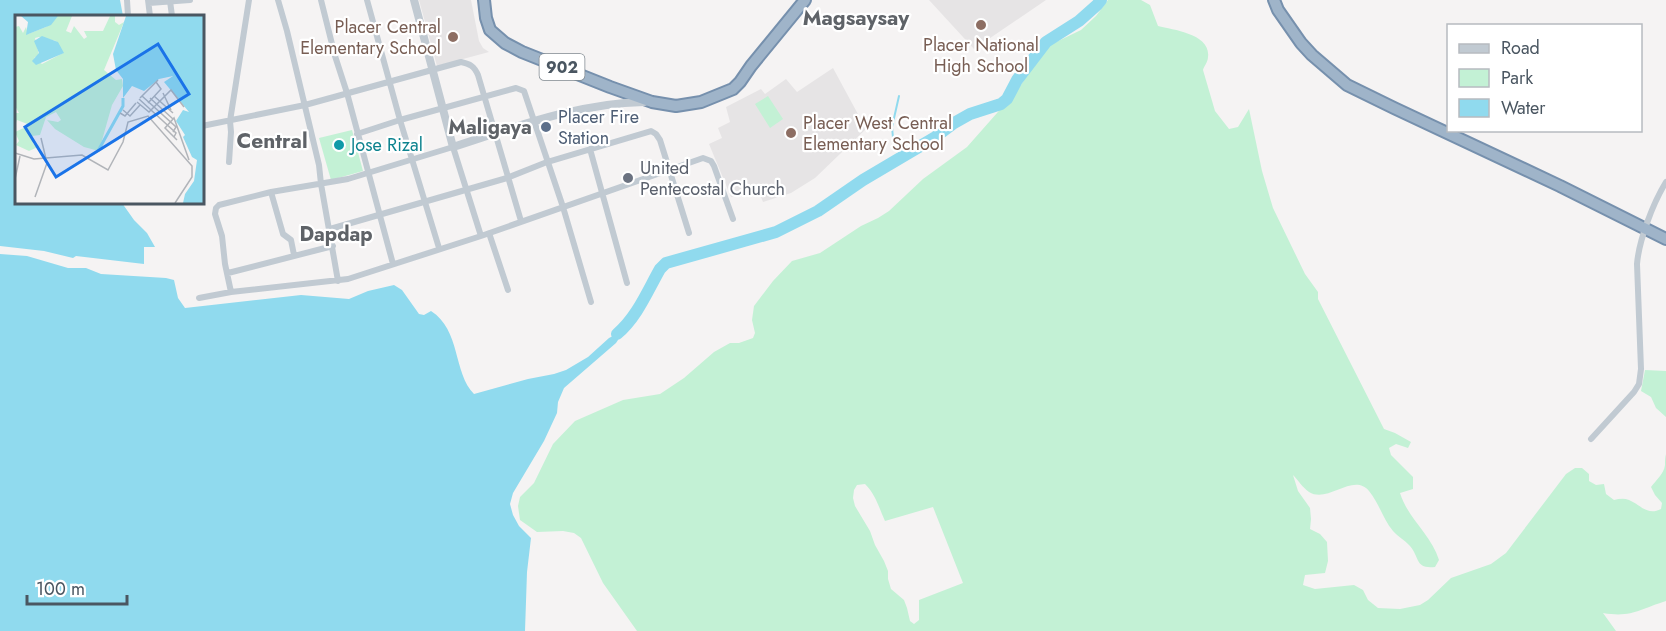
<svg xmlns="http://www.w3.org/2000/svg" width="1666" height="631" font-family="Jost,sans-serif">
<rect width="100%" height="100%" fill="#f5f3f3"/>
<path fill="#e6e4e5" d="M419,0H471L479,41L483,48L489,52L437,66Z
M929,0H1046L974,49Z
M833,68L866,129L815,178L791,193L763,202L759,192L731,197L709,144L722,138L718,128L730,122L726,107L761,89L765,94L786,79L797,92Z"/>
<path fill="#c3f1d5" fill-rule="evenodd" d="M1108,0H1141L1150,5L1158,26C1174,30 1211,34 1208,57C1208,62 1204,66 1203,70L1215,111L1229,129L1238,127L1249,109L1262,171L1273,208L1305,274L1318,292V299L1384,429L1395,433L1411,442L1408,448L1396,444L1389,448L1391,455L1413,477V489L1400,493C1408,519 1431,534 1439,560L1435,567C1415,569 1420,558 1410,546C1405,540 1398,537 1393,531C1383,519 1379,503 1369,491C1353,472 1328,504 1309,492C1303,488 1298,480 1293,475L1298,491L1310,508L1311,519L1310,529L1320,534L1327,542L1328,561L1325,573L1305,575L1303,585L1315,589L1354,585L1363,590L1368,600L1378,608L1400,609L1420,605L1428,600L1451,578L1491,564L1506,553L1566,474L1575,468H1582L1589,474V481L1596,485L1604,484L1606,494L1614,500C1619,499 1624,498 1629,500C1641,505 1647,516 1661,509L1662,503L1655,495L1651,487C1656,480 1664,474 1665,465C1665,461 1665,458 1666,454V601C1640,609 1632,618 1603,613L1616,631H637L603,583L581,538L574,533L563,531L537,532L520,520L518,506L520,497L534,483L553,444L575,421L623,400L660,394L684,378L714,352L730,343H739L753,338L755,333L752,320L754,306L773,281L792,261L820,253L861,226L878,218L889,211L923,179L967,147L1019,88L1042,52L1052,44L1081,30L1096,16ZM865,484C876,495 879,508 885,521L933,507L963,583L919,600V620L914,624L910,621L907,608L904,600L891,589L888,579V571L884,561L875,545L870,531L855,506L853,498L854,490L857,485Z
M768,96L783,119L770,128L755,104Z
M352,130L363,171L331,180L319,138Z
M1645,370L1666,371V417L1656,408L1651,397L1641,391Z"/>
<path fill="#90daee" d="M0,0H120L123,16H16V202L122,203L134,220L147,233L155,247H144V264L76,256L73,258L44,251L0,246Z
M0,254L27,256L68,268H86L101,274L166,278L174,280L178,298L185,308L301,295L349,299L368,291L394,285L402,290L419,314L424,315L431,311C461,330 453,373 474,394L528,379L554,374L566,370L588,357L609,338L617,334L618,340L616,343L564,388L558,402L557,413L544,441L513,493L510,504L513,515L519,526L531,538L527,572L525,631H0Z"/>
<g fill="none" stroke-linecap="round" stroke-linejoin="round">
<path stroke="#90daee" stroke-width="2" d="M899,96L892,127L893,138L903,156"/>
<path stroke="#90daee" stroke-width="12" d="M617,334C637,317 647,292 660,269L666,263L776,232L818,211L863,180L934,138L954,123L970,114L1001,104L1007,99L1017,80L1046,42L1079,21L1097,5L1101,0"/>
<g stroke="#7690ad" stroke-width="14">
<path id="trunk" d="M484,0L486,18L490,30L505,43L522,52L610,87L652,102L676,106L701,102L733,89L740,82L751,66L805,0
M1274,0L1278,10L1301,43L1312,55L1347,85L1394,108L1560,186L1666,239"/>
</g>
<path stroke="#c1cad2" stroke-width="6" d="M127,0L128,16
M148,0L150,16
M278,0L287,31L319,165L321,184L338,281
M321,0L335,56L347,93L393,264
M367,0L400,120L439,248
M170,1L172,16
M149,3L190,0
M202,126L305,105L461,62C470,64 474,66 478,75L521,221
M357,134L400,120L516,88L524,91L563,207L591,302
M590,149L627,283
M229,162L231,132L230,121L249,0
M271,192L283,234L291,240L294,255
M330,229L507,178L547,162L651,131L656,134L660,140L689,233
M489,233L508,290
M228,273L333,246
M231,292L225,264L222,236L215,214L216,208L219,205L271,192L348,179L453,147L481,236
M199,298L231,292L348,279L481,236L703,158L711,161L714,166L733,219
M1591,439L1634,392L1639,384L1641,369L1637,264C1639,240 1653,203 1666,182"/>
<path stroke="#c1cad2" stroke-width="8" d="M414,0L453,147C515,127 579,103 644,102"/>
<use href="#trunk" stroke="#9fb4c9" stroke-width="10"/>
</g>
<g fill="#8d6e63" stroke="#fff" stroke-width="2">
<circle cx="981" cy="25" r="6"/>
<circle cx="453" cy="37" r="6"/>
<circle cx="791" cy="133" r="6"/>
</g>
<circle fill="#5c6f8a" stroke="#fff" stroke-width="2" cx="546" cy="127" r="6"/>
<circle fill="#0f9aa8" stroke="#fff" stroke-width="2" cx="339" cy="145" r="6"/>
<circle fill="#6b7280" stroke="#fff" stroke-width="2" cx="628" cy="178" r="6"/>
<g text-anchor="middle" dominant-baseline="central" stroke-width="4.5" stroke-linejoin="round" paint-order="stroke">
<rect fill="#fff" stroke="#808990" stroke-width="1.5" x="539.5" y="54" width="45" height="26" rx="4.5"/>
<g font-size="16" font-weight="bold" fill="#4a5661">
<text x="562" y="67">902</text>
</g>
<g font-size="18" fill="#785e54" stroke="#fff" text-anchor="end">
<text x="441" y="27">Placer Central<tspan x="441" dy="21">Elementary School</tspan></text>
<text x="981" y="45" text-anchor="middle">Placer National<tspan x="981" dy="21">High School</tspan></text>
<text x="803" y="123" text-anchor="start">Placer West Central<tspan x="803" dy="21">Elementary School</tspan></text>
</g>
<g font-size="18" fill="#4e5e75" stroke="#fff" text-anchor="start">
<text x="558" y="117">Placer Fire<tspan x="558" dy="21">Station</tspan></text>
</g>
<g font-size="18" fill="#0d838f" stroke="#fff" text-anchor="start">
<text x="351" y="145">Jose Rizal</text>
</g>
<g font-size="18" fill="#5b616d" stroke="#fff" text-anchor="start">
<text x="640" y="168">United<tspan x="640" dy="21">Pentecostal Church</tspan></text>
</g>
<g font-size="20" font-weight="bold" fill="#5f6368" stroke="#fff">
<text x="490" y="127">Maligaya</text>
<text x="336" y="234">Dapdap</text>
</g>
<g font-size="21" font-weight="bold" fill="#5f6368" stroke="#fff">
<text x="856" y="18">Magsaysay</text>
<text x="272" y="141">Central</text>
</g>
</g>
<g transform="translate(15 15)">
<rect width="189" height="189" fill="#f5f3f3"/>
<path d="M43,1H57L51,16L56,18L59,11L69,24L72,22L69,16H88L95,1H100V7L104,10L109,7L89,55L101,65L107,64L108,71L97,90L84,136L69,132L40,114L32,105L43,107L46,105L41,97L31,102L25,120L17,121L18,129L25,131L14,136L1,130L4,126L0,117L15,110L2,105L0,110V98H4L0,91V12L4,11L8,18L11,12L13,19L31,12ZM24,22L41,26L48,38L27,49L19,43L24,40L20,23Z" fill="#c3f1d5" fill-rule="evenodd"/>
<path d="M6,1H43L36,10L11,20L13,7ZM111,1H189V188H168L170,179L179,166L182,145L177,142L168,122L170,120L161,106L168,95L174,97L149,67L158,61L144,64L129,76L117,71L108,83V64L101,55L98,39ZM27,21L43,27L49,38L21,50L17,46L24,38L19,26Z" fill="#90daee"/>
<path fill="none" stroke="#90daee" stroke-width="3" d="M165,58L189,46M83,136L108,91V83"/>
<path fill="none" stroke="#b1b4b9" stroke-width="1.5" d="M148,78L156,95M127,81L161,112L158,117M139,81L158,98M125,83L143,65M135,83L158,104M124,84L161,118L159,122M122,87L134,97L156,75L169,92M133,88L146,74L141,67M108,95L115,101L125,90M105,98L110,101L121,88M162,125L150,113L159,103L174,145M0,138L19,144L67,140L93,155L108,127L113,107L133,101L177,151V162L160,188M0,164L5,141M20,182L32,148L26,123"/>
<path fill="#1a73e8" fill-opacity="0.15" stroke="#1a73e8" stroke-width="3" d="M143,29L174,79L41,162L10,112Z"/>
<rect width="189" height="189" fill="none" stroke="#4a5661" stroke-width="3"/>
</g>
<rect x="1447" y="24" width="195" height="108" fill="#ffffff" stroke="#b7bbc0" stroke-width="1.5"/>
<rect x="1459" y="44" width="30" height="9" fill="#c1cad2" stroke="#b7bbc0" stroke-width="1.5"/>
<text x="1501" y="54" font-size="18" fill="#4a5661">Road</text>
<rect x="1459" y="69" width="30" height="18" fill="#c3f1d5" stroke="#b7bbc0" stroke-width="1.5"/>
<text x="1501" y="84" font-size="18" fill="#4a5661">Park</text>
<rect x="1459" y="99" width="30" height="18" fill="#90daee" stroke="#b7bbc0" stroke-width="1.5"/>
<text x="1501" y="114" font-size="18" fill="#4a5661">Water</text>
<path d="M27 595v9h100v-9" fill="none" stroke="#4a5661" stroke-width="3"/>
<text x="36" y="595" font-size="18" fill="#4a5661" stroke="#ffffff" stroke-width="4.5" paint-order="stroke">100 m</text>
</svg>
